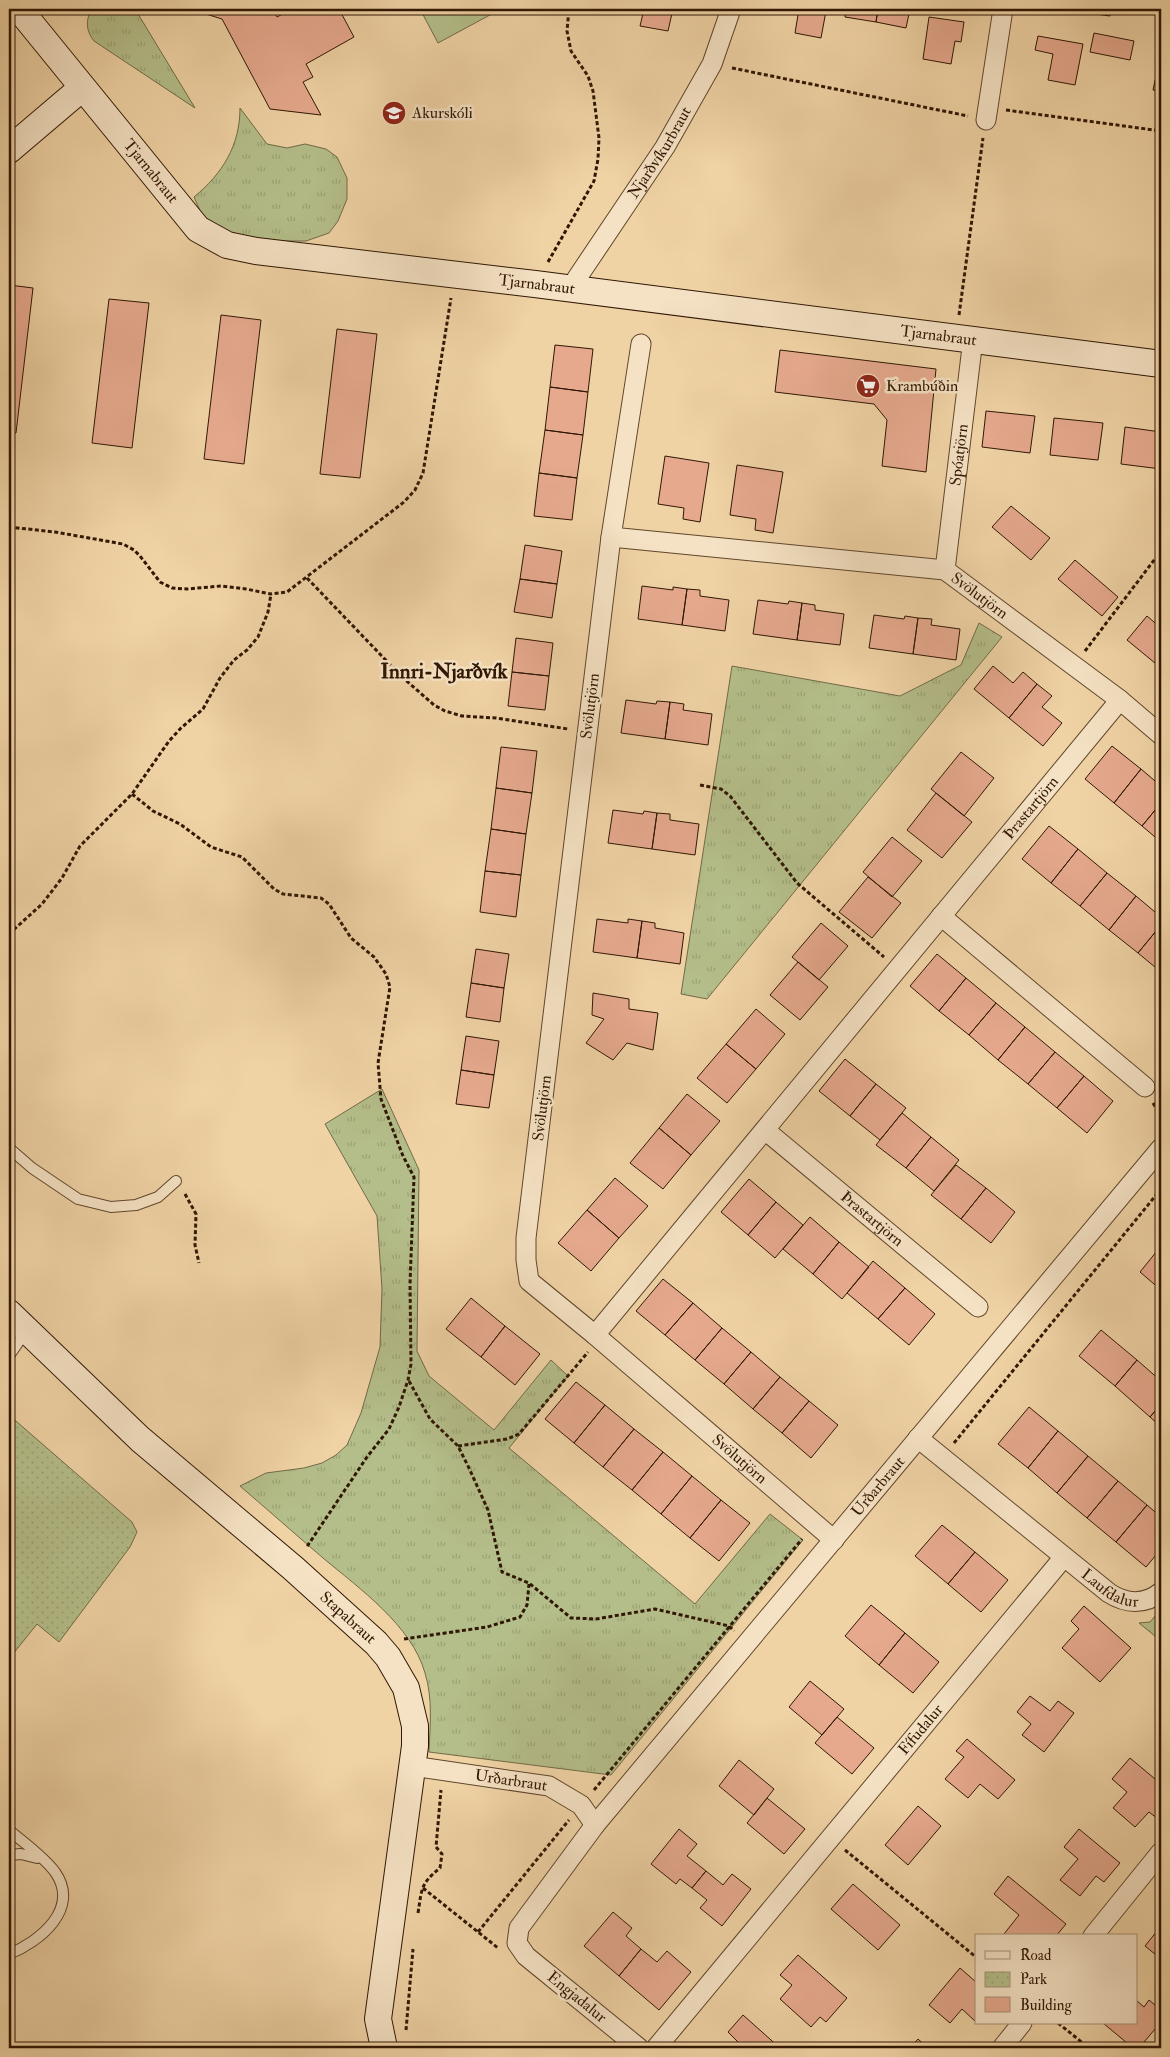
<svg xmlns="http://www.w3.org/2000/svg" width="1170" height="2057" font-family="'IM FELL Double Pica',serif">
<defs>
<pattern id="grass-tufts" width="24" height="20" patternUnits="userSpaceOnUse" patternTransform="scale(1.25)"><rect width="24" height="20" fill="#b4be8a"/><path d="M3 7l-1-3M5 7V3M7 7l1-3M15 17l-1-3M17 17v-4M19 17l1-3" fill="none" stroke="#9ba375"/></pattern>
<pattern id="park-dots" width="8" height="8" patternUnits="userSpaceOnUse" patternTransform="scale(1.25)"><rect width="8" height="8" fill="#b4be8a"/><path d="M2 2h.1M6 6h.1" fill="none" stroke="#9ba375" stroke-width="1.8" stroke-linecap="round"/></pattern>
</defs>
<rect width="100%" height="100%" fill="#f0d3a5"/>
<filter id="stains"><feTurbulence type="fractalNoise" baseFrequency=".004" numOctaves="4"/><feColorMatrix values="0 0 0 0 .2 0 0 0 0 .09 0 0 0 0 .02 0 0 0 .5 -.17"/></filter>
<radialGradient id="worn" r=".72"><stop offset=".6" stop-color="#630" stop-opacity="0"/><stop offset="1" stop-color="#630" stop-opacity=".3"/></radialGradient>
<path fill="url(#grass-tufts)" stroke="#726a47" d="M92,9H135L195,108L94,41C86,31 85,20 92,9Z
M240,108L267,144L287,148L305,144L326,149L337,157L347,178V199L338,221L329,233L306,241H260L240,237L217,227L202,215L194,197C222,174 240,146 240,108Z
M979,623L1002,637L707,999L681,994L732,666L900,696L961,665Z
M382,1089L419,1170L417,1351L429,1376L494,1430L551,1360L568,1376L509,1448L695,1604L770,1514L803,1540L611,1775L429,1752C430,1725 433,1699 425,1673C412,1626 359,1588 323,1558C295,1534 268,1510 240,1486L266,1473L304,1468L322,1463L336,1455L347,1445L361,1413L380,1347L382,1289L377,1216L325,1124Z
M1161,1609V1641L1139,1623L1150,1622Z"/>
<path fill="url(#park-dots)" stroke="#726a47" d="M9,1415L132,1522L137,1532L130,1547L59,1642L37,1624L9,1659Z"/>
<path fill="#b4be8a" stroke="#726a47" d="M420,9H501L438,43Z"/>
<path fill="#e6a98e" stroke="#301704" d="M204,9H272L277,17L292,9H339L354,37L306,64L313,77L303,82L321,115L270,109L222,19L206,14Z
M644,9H673L668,31L640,26Z
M799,9L826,11L821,38L795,33Z
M846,9H878L876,22L845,17Z
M878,9H910L906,28L876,22Z
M1059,9H1111L1110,16Z
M929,17L964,22L961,42L955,41L951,64L923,59Z
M1094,33L1134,41L1130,60L1090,52Z
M1038,36L1083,44L1075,85L1048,80L1053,54L1035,50Z
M1161,53V92L1153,90Z
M9,285L33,288L16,433L9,432Z
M109,299L149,303L132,448L92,443Z
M221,315L261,320L244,464L204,459Z
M337,329L377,334L360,478L320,474Z
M555,345L593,349L588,392L550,387Z
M780,350L936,369L926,472L882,466L887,420L874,404L775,392Z
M550,387L588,392L583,435L545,430Z
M986,411L1035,416L1030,453L982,447Z
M1054,418L1103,423L1098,460L1050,455Z
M1125,427L1161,432V469L1121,464Z
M545,430L583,435L577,478L539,473Z
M665,456L709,463L700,522L683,519L684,508L658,504Z
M737,465L783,472L773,533L755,530L756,519L730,515Z
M539,473L577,478L572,520L534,516Z
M1011,506L1050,538L1031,560L992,527Z
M525,545L562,551L557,584L520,579Z
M1075,560L1118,597L1102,616L1058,579Z
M520,579L557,584L552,618L514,612Z
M642,586L673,590V587L687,589L682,625L638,619Z
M687,589L700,590V596L729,600L725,631L682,625Z
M758,600L788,604L789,601L802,603L797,640L753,634Z
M802,603L815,605V610L844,614L840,645L797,640Z
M874,615L904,619L905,616L918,618L913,654L869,648Z
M1147,616L1161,628V668L1127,640Z
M918,618L932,619L931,625L960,629L956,660L913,654Z
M516,638L553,643L549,676L512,672Z
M993,666L1013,683L1023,672L1037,684L1009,718L974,689Z
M512,672L549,676L545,710L508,706Z
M1037,684L1052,696L1042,707L1062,723L1043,746L1009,718Z
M626,700L656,704L657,701L670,702L665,739L621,733Z
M670,702L684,704L683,710L712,714L708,745L665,739Z
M1112,746L1141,769L1114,803L1085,779Z
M501,747L537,751L532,793L496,788Z
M961,752L994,778L964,816L931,789Z
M1141,769L1161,786V803L1142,826L1114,803Z
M496,788L532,793L526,834L491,829Z
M936,793L972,822L942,858L907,830Z
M1161,803V842L1142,826Z
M613,810L643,814L644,811L657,813L652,849L608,843Z
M657,813L670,814V820L699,824L695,855L652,849Z
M1049,826L1078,849L1051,883L1022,859Z
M491,829L526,834L521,875L485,871Z
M892,837L922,861L892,897L863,872Z
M1078,849L1107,873L1080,906L1051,883Z
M485,871L521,875L516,917L480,912Z
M1107,873L1136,896L1109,930L1080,906Z
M868,877L901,903L872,938L839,912Z
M1136,896L1161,917V925L1138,953L1109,930Z
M597,919L628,923V919L642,921L637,958L593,952Z
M642,921L655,923V928L684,933L680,964L637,958Z
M821,923L848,946L819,980L792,957Z
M1161,925V972L1138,953Z
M476,949L509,954L504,988L471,983Z
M937,954L966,978L939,1011L910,986Z
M798,962L828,987L800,1020L770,995Z
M966,978L996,1003L969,1035L939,1011Z
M471,983L504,988L500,1022L466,1017Z
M593,993L629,999V1009L658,1013L653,1050L627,1043L613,1060L586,1043L604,1019L592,1015Z
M996,1003L1025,1027L998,1060L969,1035Z
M756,1009L785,1034L756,1069L726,1044Z
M1025,1027L1055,1052L1028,1084L998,1060Z
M466,1036L499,1041L494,1075L461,1070Z
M726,1044L756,1069L727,1103L697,1078Z
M1055,1052L1084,1076L1057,1108L1028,1084Z
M845,1059L876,1084L850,1116L819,1091Z
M461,1070L494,1075L489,1108L456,1104Z
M1084,1076L1113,1101L1087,1133L1057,1108Z
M876,1084L906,1108L880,1140L850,1116Z
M687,1094L720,1121L691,1155L659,1128Z
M902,1113L931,1137L906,1168L876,1145Z
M659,1128L691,1155L663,1189L630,1163Z
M931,1137L959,1160L934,1191L906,1168Z
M956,1165L986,1188L961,1219L931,1195Z
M615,1178L648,1206L619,1238L587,1210Z
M749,1179L776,1202L748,1235L721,1212Z
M986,1188L1015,1212L991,1243L961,1219Z
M776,1202L803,1225L775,1258L748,1235Z
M587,1210L619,1238L591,1271L558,1243Z
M810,1217L839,1242L813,1274L783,1249Z
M839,1242L869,1267L842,1299L813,1274Z
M1161,1246V1290L1140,1272Z
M873,1261L905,1288L878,1319L847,1293Z
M663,1279L693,1303L665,1335L636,1311Z
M905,1288L935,1314L909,1345L878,1319Z
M471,1298L505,1326L481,1357L446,1329Z
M693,1303L722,1328L695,1360L665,1335Z
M505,1326L540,1354L515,1385L481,1357Z
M722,1328L751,1352L724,1384L695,1360Z
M1101,1330L1137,1360L1115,1386L1079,1356Z
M751,1352L780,1377L753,1409L724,1384Z
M1137,1360L1161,1381V1404L1150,1417L1115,1386Z
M780,1377L809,1401L782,1433L753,1409Z
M576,1382L605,1405L574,1443L545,1419Z
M809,1401L838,1425L811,1458L782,1433Z
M1161,1404V1427L1150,1417Z
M605,1405L634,1429L603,1467L574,1443Z
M1029,1407L1058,1431L1028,1468L998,1444Z
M634,1429L663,1452L632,1490L603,1467Z
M1058,1431L1088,1456L1057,1493L1028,1468Z
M663,1452L692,1476L661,1514L632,1490Z
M1088,1456L1118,1481L1087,1518L1057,1493Z
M692,1476L721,1500L690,1538L661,1514Z
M1118,1481L1147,1505L1116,1542L1087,1518Z
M721,1500L750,1523L719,1561L690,1538Z
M1147,1505L1161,1517V1549L1146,1567L1116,1542Z
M942,1525L975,1552L948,1584L915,1556Z
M975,1552L1008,1580L981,1612L948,1584Z
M871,1605L905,1633L879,1665L845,1636Z
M1084,1606L1131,1648L1100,1682L1062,1648L1079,1629L1071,1621Z
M905,1633L939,1662L913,1693L879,1665Z
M810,1681L844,1709L822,1735L789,1707Z
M1030,1696L1050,1711L1058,1701L1074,1713L1044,1752L1022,1735L1031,1724L1017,1712Z
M1161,1704V1718L1155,1712Z
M837,1717L874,1748L852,1774L815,1743Z
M967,1739L1015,1780L998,1799L980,1784L968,1798L945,1779L964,1757L956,1751Z
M1130,1758L1161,1784V1815L1158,1819L1149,1812L1135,1827L1113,1808L1127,1792L1112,1779Z
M739,1760L774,1789L754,1815L719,1786Z
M767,1798L805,1829L784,1854L747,1823Z
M918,1806L941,1826L908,1865L885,1845Z
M679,1829L697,1844L687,1856L706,1871L692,1888L680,1879L676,1884L651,1864Z
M1079,1829L1120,1863L1104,1882L1096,1876L1080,1896L1060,1880L1078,1859L1064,1847Z
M706,1871L723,1885L732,1874L751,1889L722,1926L700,1908L707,1900L692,1888Z
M1008,1876L1066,1924L1056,1936H1006L1004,1934L1019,1915L994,1894Z
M853,1884L900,1925L878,1950L831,1909Z
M613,1912L632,1928L626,1936L641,1949L619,1976L584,1946Z
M1161,1926V1959L1145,1946Z
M641,1949L657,1962L667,1951L691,1972L659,2010L619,1976Z
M798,1955L847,1998L826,2022L820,2017L811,2027L780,1999L792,1985L780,1975Z
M960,1968L976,1982V2022L962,2009L950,2023L929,2005Z
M1136,2000L1144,2007L1149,2000L1161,2010V2022L1139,2048H1133L1103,2023H1136Z
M743,2015L780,2048H738L741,2045L728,2032Z
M918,2039L928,2048H910Z"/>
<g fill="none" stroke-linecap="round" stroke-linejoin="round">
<g stroke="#60462c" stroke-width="12">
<path id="lane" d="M9,1148L32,1168L78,1199L111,1207L136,1205L158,1197L176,1181
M9,1356L26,1331
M9,1830C24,1843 43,1856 55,1872C81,1909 39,1942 9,1954
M9,1855L21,1854L37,1858"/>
</g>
<g stroke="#60462c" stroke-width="21">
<g id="street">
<path d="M986,120L1003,9"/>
<path id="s1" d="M573,288L577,278L665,147L712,64L731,9"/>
<path id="s2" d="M641,344L611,537L945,570L1120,700L1161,735"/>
<path id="s3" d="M611,537L526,1238V1260L529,1281L595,1335L834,1540"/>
<path id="s4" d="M945,570L973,339"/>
<path d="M941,916L1145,1087"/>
<path id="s5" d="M765,1130L978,1307"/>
<path id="s6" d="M595,1335L1120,700"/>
<path id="s7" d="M918,1438L1109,1593C1126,1604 1145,1605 1161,1592"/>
<path id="s8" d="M412,1766L549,1786L581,1805L595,1825"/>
<path d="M1093,1936L1161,1852"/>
<path id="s9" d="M639,2048L526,1956L517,1943L519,1928L595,1825L1161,1148"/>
<path id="s10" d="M656,2048L1064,1557"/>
<path d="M1002,2048L1022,2023"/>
</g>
</g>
<g stroke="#301704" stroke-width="28">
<g id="secondary">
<path id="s11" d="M19,9L198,229L227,245L256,251L535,284L1161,364"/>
<path d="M9,150L82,88"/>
<path id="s12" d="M9,1313L140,1439L293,1568L376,1643L388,1657L406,1688L415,1726V1746L378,2019L384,2048"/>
</g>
</g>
<path stroke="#301704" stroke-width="3" stroke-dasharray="4 2.5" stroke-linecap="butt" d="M732,68L968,116
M1006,110L1161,131
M548,262L594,181L598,159L599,138L593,91L588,76L571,51L567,31L569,9
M959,315L983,138
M9,527L55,532L123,544L134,550L140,556L160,582L172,588L187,589L221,586L246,589L271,594L287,592L404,502L415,490L423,473L451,298
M307,578L401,676L434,705L445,711L462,716L496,718L568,729
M1085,651L1161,551
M700,785L721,789L730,796L797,883L884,957
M132,794L153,811L180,824L211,847L242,857L274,889L283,894L321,898L329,904L351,938L374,957L386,974L390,987L378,1063L381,1099L403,1156L414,1177L410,1284L411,1364L408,1380L399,1407L389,1429L367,1457L306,1548
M9,934L42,904L62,878L80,846L132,794L169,741L181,728L203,709L220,678L234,660L247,650L258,637L268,612L271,594
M1153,1103L1161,1116
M185,1194L196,1214L195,1245L199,1263
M409,1381L430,1419L458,1446L469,1468L488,1510L502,1572L529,1583L571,1618L596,1619L655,1609L729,1626L734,1631
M954,1443L1161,1189
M458,1446L507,1439L519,1434L588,1352
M404,1639L487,1627L520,1617L527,1605L529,1584
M594,1790L802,1539
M845,1850L976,1957
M423,1888L498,1948
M418,1913C422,1889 420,1884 440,1868L442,1854L436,1847L441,1790
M478,1932L569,1820
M1058,2023L1089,2048
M406,2030L413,1949"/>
<use href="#lane" stroke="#f5e2c4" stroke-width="10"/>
<use href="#street" stroke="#f5e2c4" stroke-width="19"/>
<use href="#secondary" stroke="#f5e2c4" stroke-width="26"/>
</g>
<defs>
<g id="school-disc" transform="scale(1.25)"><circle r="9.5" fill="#8f2418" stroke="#f5e2c4"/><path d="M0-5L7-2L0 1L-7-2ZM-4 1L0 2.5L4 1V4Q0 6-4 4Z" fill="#fff"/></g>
<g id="supermarket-disc" transform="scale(1.25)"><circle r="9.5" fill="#8f2418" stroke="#f5e2c4"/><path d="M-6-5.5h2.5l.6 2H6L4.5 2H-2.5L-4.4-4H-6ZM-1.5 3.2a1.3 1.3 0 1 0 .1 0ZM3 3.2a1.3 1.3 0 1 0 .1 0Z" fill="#fff"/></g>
</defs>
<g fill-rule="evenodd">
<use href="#school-disc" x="394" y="113"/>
<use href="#supermarket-disc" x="868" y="386"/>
</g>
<g text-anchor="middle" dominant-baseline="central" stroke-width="5" stroke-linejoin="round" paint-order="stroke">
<g font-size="16" fill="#301704" stroke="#f5e2c4" text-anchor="start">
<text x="412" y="113">Akurskóli</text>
<text x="886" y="386">Krambúðin</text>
</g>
<g font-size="16" fill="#301704" stroke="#f5e2c4">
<text stroke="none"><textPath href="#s1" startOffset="161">Njarðvíkurbraut</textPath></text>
<text stroke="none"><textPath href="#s11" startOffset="209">Tjarnabraut</textPath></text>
<text stroke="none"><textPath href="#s11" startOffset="629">Tjarnabraut</textPath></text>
<text stroke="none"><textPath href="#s11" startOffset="1034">Tjarnabraut</textPath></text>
<text stroke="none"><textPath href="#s4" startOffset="116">Spóatjörn</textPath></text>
<text stroke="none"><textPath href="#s2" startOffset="574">Svölutjörn</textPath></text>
<text transform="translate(590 706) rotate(-83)">Svölutjörn</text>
<text stroke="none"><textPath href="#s6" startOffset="684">Þrastartjörn</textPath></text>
<text transform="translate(542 1108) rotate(-83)">Svölutjörn</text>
<text stroke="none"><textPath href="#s5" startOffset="139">Þrastartjörn</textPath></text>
<text stroke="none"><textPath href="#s3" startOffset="1025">Svölutjörn</textPath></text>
<text stroke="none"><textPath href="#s9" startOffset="746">Urðarbraut</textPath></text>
<text stroke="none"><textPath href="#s7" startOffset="245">Laufdalur</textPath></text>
<text stroke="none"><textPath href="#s12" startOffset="456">Stapabraut</textPath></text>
<text stroke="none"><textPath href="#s10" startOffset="414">Fífudalur</textPath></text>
<text stroke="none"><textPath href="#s8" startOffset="100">Urðarbraut</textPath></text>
<text transform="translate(577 1997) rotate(39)">Engjadalur</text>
</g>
<g font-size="21" font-weight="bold" fill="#301704" stroke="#f5e2c4">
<text x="444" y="671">Innri-Njarðvík</text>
</g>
</g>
<rect width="1170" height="2057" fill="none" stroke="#f0d3a5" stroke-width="30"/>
<rect x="10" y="10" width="1150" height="2037" fill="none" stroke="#301704" stroke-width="2.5"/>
<rect x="15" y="15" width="1140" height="2027" fill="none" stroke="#301704"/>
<rect x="975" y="1934" width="162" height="90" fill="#f5e2c4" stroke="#a69177"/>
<rect x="985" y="1951" width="25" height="8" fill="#f5e2c4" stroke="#a69177"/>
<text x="1020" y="1960" font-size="15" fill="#301704">Road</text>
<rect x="985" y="1972" width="25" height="15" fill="url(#park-dots)" stroke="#a69177"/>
<text x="1020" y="1984" font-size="15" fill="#301704">Park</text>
<rect x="985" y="1997" width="25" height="15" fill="#e6a98e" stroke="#a69177"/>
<text x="1020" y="2010" font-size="15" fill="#301704">Building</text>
<rect width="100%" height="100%" filter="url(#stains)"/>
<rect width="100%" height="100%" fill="url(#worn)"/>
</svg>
